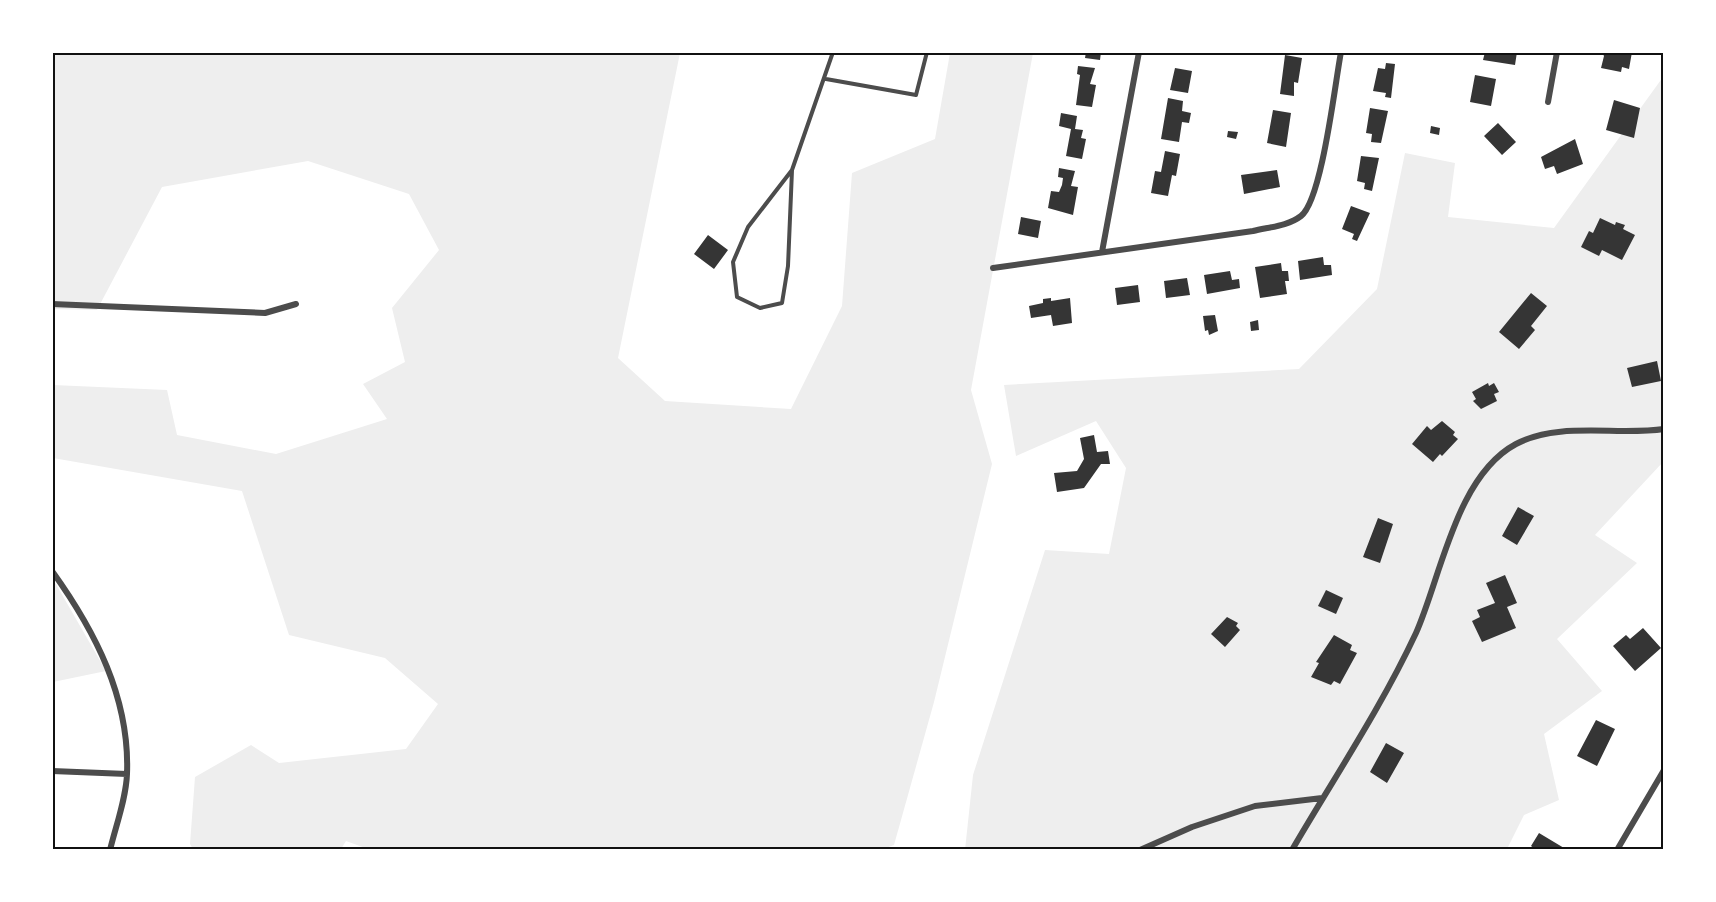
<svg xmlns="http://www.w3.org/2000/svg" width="1716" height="902" font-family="'Sofia Sans Condensed',sans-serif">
<rect width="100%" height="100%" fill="#fff"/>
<path fill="#eee" d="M53,53H680L618,358L665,401L791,409L842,306L852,173L935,139L950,53H1033L971,390L992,464L934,702L894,845L883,849L371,850L346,841L341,849H193L190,844L195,777L251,745L279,763L406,749L438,704L385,658L289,635L242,491L53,458V385L167,390L177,435L276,454L387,419L363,384L405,362L392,308L439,250L409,194L308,161L162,187L97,310L53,309Z
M1663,77V462L1595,535L1637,563L1557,639L1602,691L1544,734L1559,800L1524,815L1507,849L965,850L973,775L1045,550L1109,554L1126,468L1096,421L1016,456L1004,385L1299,369L1377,289L1405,153L1455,163L1448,217L1554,228Z
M53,579L106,671L53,682Z"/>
<path fill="#353535" d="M1086,52H1101L1100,60L1085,58Z
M1485,52H1517L1515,65L1483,60Z
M1602,52H1632L1629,69L1622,67L1621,72L1601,68L1604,56Z
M1285,55L1302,58L1298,83L1294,82V96L1280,94Z
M1386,63L1395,64L1391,98L1385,97L1386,93L1373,91L1378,68L1385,69Z
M1078,66L1095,68L1090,84L1096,85L1092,107L1076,105L1080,75L1077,74Z
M1175,68L1192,71L1188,93L1170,90Z
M1475,75L1496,79L1491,106L1470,102Z
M1168,98L1183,101L1182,111L1191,113L1189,123L1182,122L1179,142L1161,139Z
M1614,100L1640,108L1634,138L1606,130Z
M1370,108L1388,111L1381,143L1371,142L1372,134L1366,133Z
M1273,110L1291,113L1286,147L1267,143Z
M1061,113L1077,116L1075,129L1083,130L1081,138L1086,139L1082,159L1066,156L1071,129L1059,126Z
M1498,123L1516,142L1502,155L1484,136Z
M1431,126L1440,128L1439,135L1430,133Z
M1228,131L1238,132L1236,139L1227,137Z
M1575,139L1583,164L1557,174L1554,166L1545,169L1541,157Z
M1165,151L1180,154L1176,176L1172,175L1168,196L1151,193L1155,171L1161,172Z
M1361,156L1379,158L1372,191L1364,189L1365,183L1357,181Z
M1059,168L1075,171L1071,186L1078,187L1073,215L1048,208L1051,191L1059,192L1062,185L1063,178L1058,177Z
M1277,170L1280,187L1244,194L1241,175Z
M1351,206L1370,213L1357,241L1352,239L1354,234L1342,229Z
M1021,217L1041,221L1038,238L1018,234Z
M1600,218L1615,225L1616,222L1625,225L1623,229L1635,235L1622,260L1602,250L1599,256L1581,247L1589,231L1593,233Z
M708,235L728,250L714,269L694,254Z
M1323,257L1324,265H1331L1332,275L1300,280L1298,261Z
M1281,263L1282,271H1288L1289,281H1285L1287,294L1260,298L1255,267Z
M1230,271L1232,280L1239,279L1240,288L1207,294L1204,275Z
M1187,278L1190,295L1166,298L1164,281Z
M1138,285L1140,302L1117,305L1115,288Z
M1531,293L1547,306L1531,326L1535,330L1519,349L1499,332Z
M1051,298V301L1070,298L1072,323L1053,326L1051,315L1031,318L1029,306L1043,303V299Z
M1215,315L1218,331L1209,335L1208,330L1205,331L1203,316Z
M1258,320L1259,330L1251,331L1250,322Z
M1657,361L1661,381L1632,387L1627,368Z
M1488,383L1489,386L1494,383L1499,392L1494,394L1497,401L1481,409L1473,401L1476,399L1472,392Z
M1442,421L1455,432L1453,435L1458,439L1442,456L1440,454L1433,462L1412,444L1427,426L1431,430Z
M1094,435L1097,452L1108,451L1110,464H1101L1084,488L1057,492L1054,473L1077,471L1084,459L1080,438Z
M1518,507L1534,516L1517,545L1502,536Z
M1378,518L1393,524L1380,563L1363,557Z
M1505,575L1517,603L1507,607L1516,628L1482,642L1472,621L1480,617L1477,610L1495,603L1486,583Z
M1326,590L1343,598L1336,614L1318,606Z
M1227,617L1238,623L1236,626L1240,630L1225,647L1211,634Z
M1643,628L1661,648L1635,671L1613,646L1626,635L1630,639Z
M1334,635L1352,645L1350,650L1357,653L1340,684L1334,681L1331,685L1311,677L1319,663L1316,662Z
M1596,720L1615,729L1597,766L1577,756Z
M1386,743L1404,753L1387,783L1370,772Z
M1539,833L1564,848L1563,850H1536L1531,846Z"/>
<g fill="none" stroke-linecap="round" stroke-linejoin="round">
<path stroke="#4c4c4c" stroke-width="4" d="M826,79L916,95L927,52
M792,170L788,266L782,303L760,308L737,297L733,262L748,227L792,170L833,52"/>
<path stroke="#4c4c4c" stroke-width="6" d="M1548,102L1557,52
M1102,252L1139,52
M993,268L1253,231C1269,227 1288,226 1301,216C1322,200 1335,83 1341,52
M52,304L265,313L296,304
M52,571C95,631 130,698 127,774C126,799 116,825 110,850
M52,771L127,774
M1140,850L1192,827L1255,806L1322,798
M1292,850C1334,778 1381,708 1416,633C1441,577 1456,476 1516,444C1559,421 1617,436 1664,429
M1617,850L1664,770"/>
</g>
<rect width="1716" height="902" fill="none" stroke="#ffffff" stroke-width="108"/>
<rect x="54" y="54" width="1608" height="794" fill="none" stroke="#111" stroke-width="2"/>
</svg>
